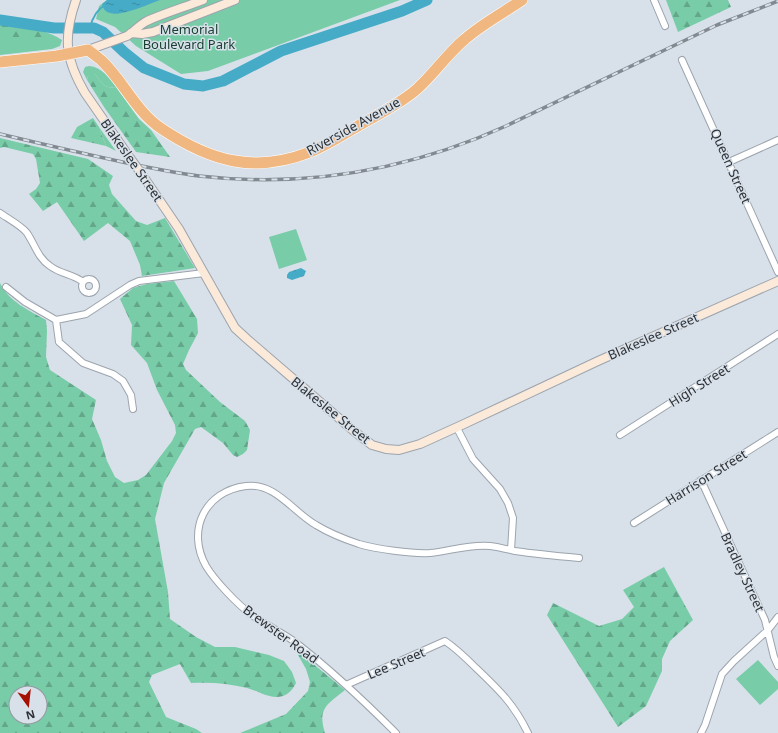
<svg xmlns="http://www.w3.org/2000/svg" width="778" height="733" font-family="'Noto Sans',sans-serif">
<defs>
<pattern id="forest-firs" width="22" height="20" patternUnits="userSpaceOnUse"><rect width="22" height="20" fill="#79cca8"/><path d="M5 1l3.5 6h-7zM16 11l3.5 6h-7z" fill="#64a68a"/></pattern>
<pattern id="water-ripples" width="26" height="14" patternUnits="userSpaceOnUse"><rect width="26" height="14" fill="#46abc7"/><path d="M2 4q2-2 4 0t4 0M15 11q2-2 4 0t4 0" fill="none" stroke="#3b8ca2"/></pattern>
</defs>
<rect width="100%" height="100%" fill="#d8e1ea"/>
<path fill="#79cca8" d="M107,0H400L208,71L181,74L136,46L115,27L96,19L99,6Z
M0,37H57L62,40L60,46L52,49L0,55Z
M89,66C102,67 109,78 116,87C104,89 102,83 95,74L88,76L87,80L83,72L85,67Z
M99,127L116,151L106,146Z
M296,229L307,260L279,269L269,237Z
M758,660L778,682V689L760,705L736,679Z"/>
<path fill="url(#forest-firs)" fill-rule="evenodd" d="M666,0H728L731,7L678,32Z
M0,24C18,26 41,28 57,37H0Z
M91,74H95C102,83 104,89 116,87L139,119L151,130L170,157L136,152L104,107L87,80L88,76Z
M93,118L99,127L106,146L71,138L77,127Z
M0,138L88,159L113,176L109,185L112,194L136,221L147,225L165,218L195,268L142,276L140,265L130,241L108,223L84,241L57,202L43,211L29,194L36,189L40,183L36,159L33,154L4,147L0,148Z
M174,281L197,319L198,333L189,350L183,364L186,370L220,402L245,421L250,430L247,450L243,454L237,457L233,455L223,443L201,427L195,429L164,483L155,519L168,592L170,619L196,637L215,647H235L269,655L284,661L292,672L296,683C293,689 289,694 283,696C270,700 259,691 247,688C228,683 210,682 191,683L180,664L152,675L149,682L166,717L196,729L202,733H0V283C8,301 30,311 46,320L47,331L46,357L50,370L96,400L92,419L101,440L107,461L115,477L124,483L138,480L146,475L172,441L176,433L175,425L157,390L147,363L131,345L132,325L120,299L133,288L147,284ZM16,693H40V717H16Z
M664,567L693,620L670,641L662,659V671L646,706L618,727L547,615L553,603L599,626L622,619L634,607L623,590Z
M300,653L345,690C328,704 317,708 325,733H240L286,714L308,691L310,682L306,669L298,655Z"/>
<path fill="url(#water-ripples)" d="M107,0H160C149,4 121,17 110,13C105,12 103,8 102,4Z
M301,268L306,271L304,276L292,280L287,278V275L289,272Z"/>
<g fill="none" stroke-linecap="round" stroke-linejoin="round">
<path stroke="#46abc7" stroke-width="2" d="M90,28C92,19 96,10 105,5"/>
<path stroke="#46abc7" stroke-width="11" d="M0,20L54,28H94L103,32L124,52L144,68L184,84L203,86L223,81L281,51L402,11L427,0"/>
<g stroke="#9ca4ad" stroke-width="8">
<path id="street" d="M654,0L665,26
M682,60L778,272
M729,162L778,140
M0,213C7,218 22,226 27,233C35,245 38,258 50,266C60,274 73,274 83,282
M82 286a7 7 0 1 1 14 0a7 7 0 1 1-14 0Z
M6,287L25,302L56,320L86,314L130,285L139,281L204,273
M56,320L59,342L83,363L113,374L123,381L131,395L133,409
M457,428L473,459L500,489L508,503L513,518L511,550
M620,435L778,334
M701,480L765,620L774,657L778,666
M634,523L778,432
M346,685L445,641C457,649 466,658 476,668C499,690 514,704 528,733
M396,733C364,701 331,670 295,642C281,632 266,625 252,615C238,605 215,581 206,566C186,530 205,491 246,486C275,482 294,513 316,525C329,533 344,539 359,544C376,549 412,554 430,553C450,551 469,544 490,546C498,547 506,549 515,551C536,554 557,556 579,558
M701,733L705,725L722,674L734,661L768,630L778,617"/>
</g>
<g stroke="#9ca4ad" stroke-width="10">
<path id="secondary" d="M76,0C63,37 65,59 85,93L130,158
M131,33L142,34L153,32L235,0
M88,50L127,36C134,32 139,25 147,21C165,13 185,7 203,0
M141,173L179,229L235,328L247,339L355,432L372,445L386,449L399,450L420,444L464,424L598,361L778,281"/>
</g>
<g stroke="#fff" stroke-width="12">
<path id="highway" d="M0,62L57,56L88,50C93,54 98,57 102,61C124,82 136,112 162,129C210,161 254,174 310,152C327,145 342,135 358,126C377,115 400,104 417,89C434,74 447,54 465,39C482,24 503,13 522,0"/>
</g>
<use href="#street" stroke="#fff" stroke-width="6"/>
<use href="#secondary" stroke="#fbe9d9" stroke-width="8"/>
<use href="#highway" stroke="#f1b781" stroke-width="11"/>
<g stroke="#838990" stroke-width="3.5">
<path id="rail" d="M0,134C42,144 85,154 127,163C151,168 175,173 199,176C305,188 409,170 506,126L717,25L778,1"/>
</g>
<use href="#rail" stroke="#d8e1ea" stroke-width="2" stroke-dasharray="6" stroke-linecap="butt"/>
<g stroke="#9ca4ad" stroke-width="10" stroke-linecap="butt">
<path id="secondary-bridge" d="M130,158L141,173"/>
</g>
<use href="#secondary-bridge" stroke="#fbe9d9" stroke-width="8"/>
</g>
<g text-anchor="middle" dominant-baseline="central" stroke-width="3" stroke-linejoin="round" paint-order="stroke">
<g font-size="13" fill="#1a4031" stroke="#d8e1ea">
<text x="189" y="29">Memorial<tspan x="189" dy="15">Boulevard Park</tspan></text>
</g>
<g font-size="13" fill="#2d3034" stroke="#d8e1ea">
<text transform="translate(353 126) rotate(-29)">Riverside Avenue</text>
<text transform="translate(132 160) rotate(55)">Blakeslee Street</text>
<text transform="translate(731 166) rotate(66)">Queen Street</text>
<text transform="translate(653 336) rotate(-24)">Blakeslee Street</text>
<text transform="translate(699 385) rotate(-32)">High Street</text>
<text transform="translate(331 410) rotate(39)">Blakeslee Street</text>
<text transform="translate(706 477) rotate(-32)">Harrison Street</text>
<text transform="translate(743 572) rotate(65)">Bradley Street</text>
<text transform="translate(281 634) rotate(36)">Brewster Road</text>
<text transform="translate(396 663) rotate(-23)">Lee Street</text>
</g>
</g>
<g transform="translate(28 705) rotate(165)"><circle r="19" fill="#d8e1ea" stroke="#949aa1"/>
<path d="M0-3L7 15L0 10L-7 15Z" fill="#a51003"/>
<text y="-6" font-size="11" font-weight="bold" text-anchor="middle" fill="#2d3034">N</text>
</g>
</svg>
